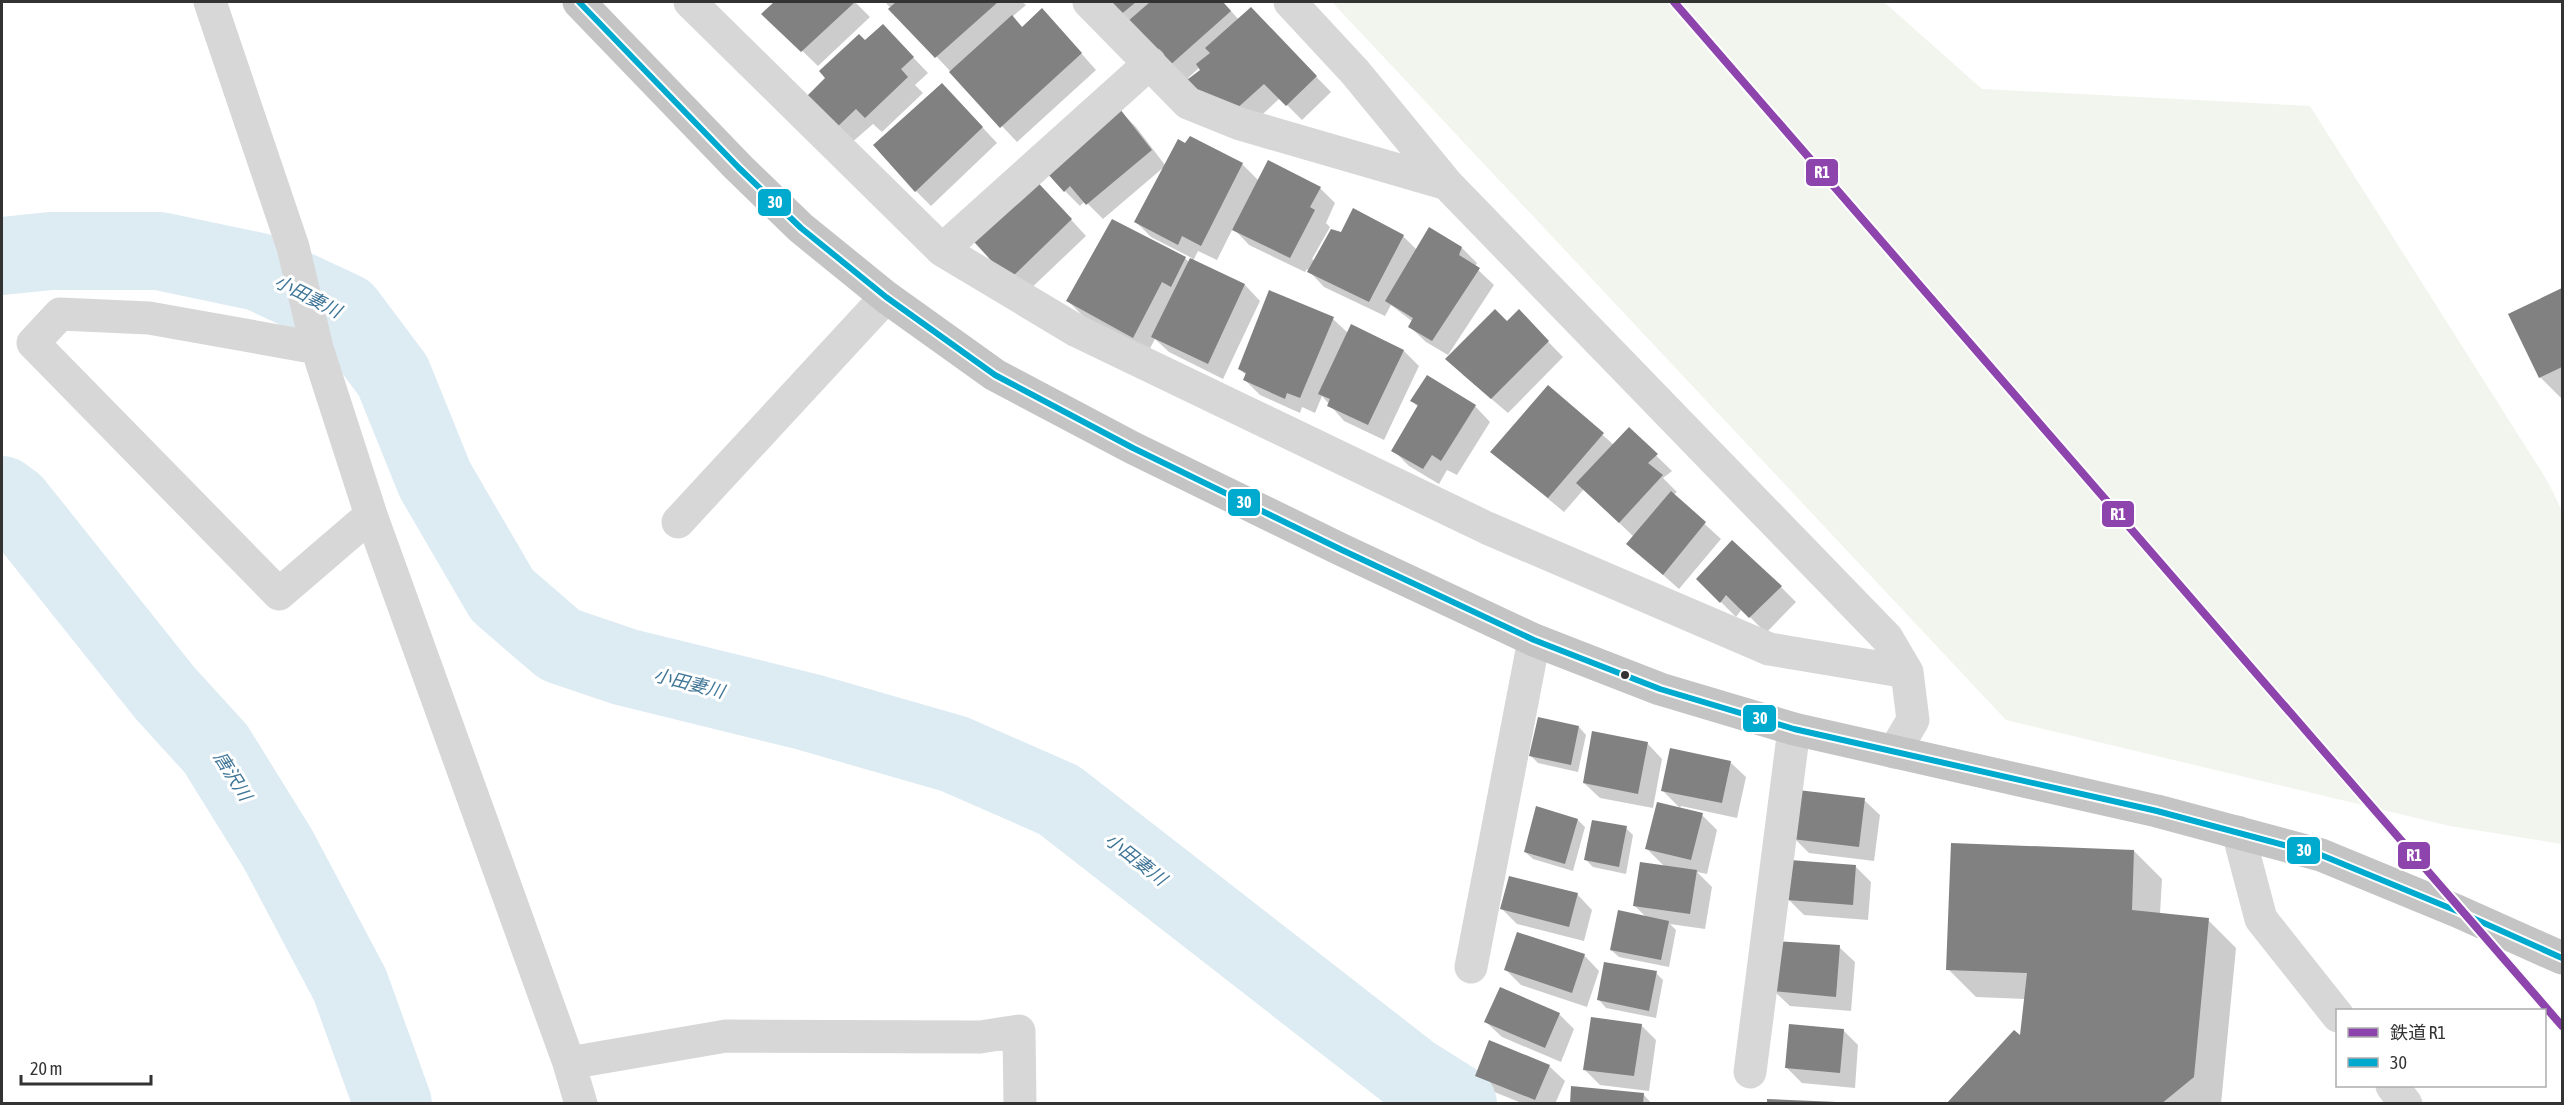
<svg xmlns="http://www.w3.org/2000/svg" width="2564" height="1105" font-family="'Asap Condensed','Noto Sans JP',sans-serif">
<rect width="100%" height="100%" fill="#fff"/>
<path fill="#f1f5ed" d="M1332,2H1884L1982,89L2310,106L2548,482L2562,511V844L2450,826L2006,720Z"/>
<path fill="#0003" fill-rule="evenodd" d="M776,2H855L870,17L818,66L764,14Z
M885,2H1022L1026,5L1012,17L1023,28L1057,26L1096,70L1017,142Z
M1108,2H1223L1239,20L1266,25L1331,92L1302,120L1280,98L1251,125L1196,101ZM1200,67L1202,70L1190,80L1188,78Z
M883,26L928,73L915,85L923,93L882,132L873,124L850,144L806,99Z
M957,100L997,143L931,206L916,191Z
M1120,111L1136,127L1165,165L1242,164L1259,181L1320,188L1335,203L1326,223L1330,227L1312,259L1315,261L1341,234L1403,236L1417,250L1462,248L1477,263L1475,267L1494,285L1448,355L1426,342L1410,327L1413,322L1391,305L1385,316L1324,287L1307,269L1305,272L1249,245L1233,228L1217,260L1198,251L1193,261L1245,285L1260,301L1223,379L1169,352L1155,339L1148,352L1083,316L1068,301L1185,258L1190,263L1192,258L1151,237L1135,221L1164,167L1103,219L1085,201L1080,206L1065,191Z
M1044,190L1086,236L1025,294L1010,279Z
M2562,290V399L2540,377L2510,315Z
M1519,312L1563,357L1508,413L1462,374Z
M1333,319L1348,333L1404,351L1419,366L1384,440L1344,421L1322,396L1315,413L1302,407L1300,413L1260,395L1245,380L1246,375L1239,368Z
M1548,387L1614,445L1629,429L1672,471L1663,478L1677,492L1673,495L1721,539L1679,589L1628,544L1634,537L1584,489L1564,512L1492,452Z
M1412,401L1475,406L1490,422L1457,475L1447,470L1439,484L1409,466L1393,450L1419,408Z
M1698,579L1781,587L1796,602L1766,633L1742,609L1736,617Z
M1579,727L1586,735L1578,772L1538,763L1531,756Z
M1647,743L1662,759L1653,808L1600,798L1584,783Z
M1730,762L1746,777L1737,818L1681,806L1680,808L1662,790Z
M1864,800L1880,815L1874,861L1809,853L1794,838Z
M1702,815L1717,830L1707,874L1697,872L1712,887L1705,929L1670,924L1676,930L1669,967L1619,957L1611,950L1647,918L1634,905L1665,867L1647,849Z
M1578,820L1585,827L1573,871L1533,859L1525,852Z
M1626,828L1633,835L1626,874L1593,867L1586,860Z
M2134,851L2162,879L2160,914L2208,920L2236,948L2221,1104H1948L2021,1038L2025,999L1976,997L1948,969Z
M1856,867L1871,882L1868,920L1804,915L1788,899Z
M1577,894L1592,910L1584,941L1517,924L1502,909Z
M1839,947L1855,962L1851,1011L1790,1006L1774,991Z
M1584,955L1599,971L1587,1007L1521,985L1506,970Z
M1656,973L1663,980L1656,1018L1606,1008L1599,1000Z
M1559,1014L1574,1029L1561,1062L1502,1037L1486,1022Z
M1641,1025L1656,1040L1649,1091L1600,1085L1585,1070Z
M1843,1030L1858,1045L1855,1088L1802,1083L1787,1068Z
M1549,1066L1565,1081L1555,1104H1524L1492,1091L1477,1075Z
M1644,1095L1652,1104H1571Z"/>
<g fill="none" stroke-linecap="round" stroke-linejoin="round">
<path stroke="#ddebf3" stroke-width="78" d="M2,256L51,251H159L259,272L345,312L393,376L435,480L502,595L560,645L625,667L808,712L954,754L1059,800L1412,1075L1458,1104
M2,495L14,504L165,693L216,749L278,849L350,985L393,1104"/>
</g>
<path fill="#818181" d="M774,2H855L801,52L761,14Z
M896,2H998L935,58L888,9Z
M1106,2H1136L1119,16Z
M1150,2H1223L1231,11L1168,67L1127,22Z
M1251,7L1317,76L1286,106L1264,84L1234,111L1179,86L1200,70L1196,64L1210,53L1205,48Z
M1042,8L1082,53L1000,128L949,72L1012,15L1022,27Z
M883,24L914,57L901,69L908,77L865,118L856,109L834,130L804,99L825,78L819,71L859,34L865,40Z
M942,83L983,127L915,192L873,145Z
M1120,109L1152,150L1086,205L1070,186L1064,192L1038,163Z
M1190,136L1243,163L1201,246L1182,236L1178,245L1134,222L1178,139L1185,143Z
M1268,160L1321,187L1310,207L1315,210L1290,258L1232,230Z
M1029,173L1072,219L1009,280L965,232Z
M1353,208L1404,235L1369,302L1307,272L1331,229L1341,232Z
M1112,219L1186,257L1171,287L1162,282L1133,338L1066,301Z
M1429,227L1462,247L1459,255L1480,268L1432,341L1408,327L1413,318L1385,301Z
M1190,258L1245,284L1208,364L1151,337Z
M2562,288V367L2539,378L2508,314Z
M1269,290L1334,317L1300,398L1287,393L1285,399L1243,380L1246,373L1238,369Z
M1495,309L1507,321L1519,309L1549,341L1491,399L1445,359Z
M1351,324L1404,350L1368,425L1327,406L1330,399L1318,394Z
M1427,375L1476,405L1441,461L1432,455L1423,469L1391,451L1418,405L1410,401Z
M1548,385L1604,433L1548,498L1490,452Z
M1629,427L1658,454L1648,463L1663,475L1619,523L1576,483Z
M1671,491L1706,522L1663,575L1626,544Z
M1732,540L1782,586L1749,618L1726,595L1720,603L1696,579Z
M1538,717L1579,726L1571,765L1529,756Z
M1592,731L1648,742L1638,794L1583,783Z
M1670,748L1731,761L1722,803L1661,791Z
M1798,790L1865,798L1859,847L1792,839Z
M1657,802L1703,813L1691,860L1645,849Z
M1536,806L1578,819L1565,864L1524,852Z
M1592,820L1627,826L1619,867L1584,860Z
M1951,843L2134,850L2132,910L2209,918L2194,1077L2161,1104H1946L2014,1030L2020,1035L2027,973L1946,970Z
M1790,860L1856,865L1853,905L1787,900Z
M1640,862L1697,870L1690,914L1633,906Z
M1509,876L1578,893L1569,927L1500,909Z
M1618,910L1669,921L1661,960L1610,950Z
M1517,932L1585,954L1572,993L1504,970Z
M1776,941L1840,945L1836,997L1773,991Z
M1604,962L1657,971L1649,1011L1597,1000Z
M1500,987L1560,1013L1545,1048L1484,1022Z
M1591,1017L1642,1024L1634,1076L1583,1070Z
M1789,1024L1844,1029L1840,1073L1785,1068Z
M1489,1040L1550,1065L1535,1100L1475,1076Z
M1571,1086L1644,1093L1643,1104H1570Z
M1767,1099L1837,1102V1104H1767Z"/>
<g fill="none" stroke-linecap="round" stroke-linejoin="round">
<path stroke="#d7d7d7" stroke-width="33" d="M210,2L293,247L317,348L371,515L569,1063L581,1104
M690,2L942,250L1077,331L1487,528L1769,649L1907,672
M1089,2L1188,103L1240,124L1447,184
M1290,2L1355,72L1447,184L1887,638L1907,672L1913,720L1894,752
M942,250L1150,63
M317,348L149,318L60,314L33,343L279,594L371,515
M678,522L886,297
M2238,832L2261,919L2338,1016
M1471,967L1534,640
M569,1063L726,1036L980,1037L1019,1031L1020,1104
M1750,1072L1794,729
M2392,1086L2406,1104"/>
<path stroke="#c4c4c4" stroke-width="33" d="M579,2L738,167L801,228L886,297L995,375L1133,448L1342,550L1534,640L1660,689L1794,729L2157,811L2321,855L2457,911L2562,958"/>
<g stroke="#fff" stroke-width="10">
<path id="bus-1" d="M579,2L738,167L801,228L886,297L995,375L1133,448L1342,550L1534,640L1660,689L1794,729L2157,811L2321,855L2457,911L2562,958"/>
</g>
<use href="#bus-1" stroke="#00a9ce" stroke-width="6"/>
<g stroke="#fff" stroke-width="12">
<path id="rail-1" d="M1674,2L2562,1026"/>
</g>
<use href="#rail-1" stroke="#8e44ad" stroke-width="8"/>
</g>
<circle fill="#333" stroke="#fff" stroke-width="2" cx="1625" cy="675" r="5"/>
<g text-anchor="middle" dominant-baseline="central" stroke-width="6" stroke-linejoin="round" paint-order="stroke">
<g font-size="18" font-style="italic" fill="#3f7597" stroke="#fff">
<text transform="translate(308 296) rotate(27)">小田妻川</text>
<text transform="translate(689 683) rotate(14)">小田妻川</text>
<text transform="translate(233 776) rotate(58)">唐沢川</text>
<text transform="translate(1136 859) rotate(38)">小田妻川</text>
</g>
</g>
<g stroke="#fff" stroke-width="2">
<rect x="1805" y="158" width="34" height="29" rx="6" fill="#8e44ad"/>
<rect x="757" y="188" width="35" height="29" rx="6" fill="#00a9ce"/>
<rect x="1227" y="488" width="34" height="29" rx="6" fill="#00a9ce"/>
<rect x="2101" y="500" width="34" height="28" rx="6" fill="#8e44ad"/>
<rect x="1742" y="704" width="35" height="29" rx="6" fill="#00a9ce"/>
<rect x="2286" y="836" width="35" height="29" rx="6" fill="#00a9ce"/>
<rect x="2397" y="841" width="34" height="29" rx="6" fill="#8e44ad"/>
</g>
<g font-size="16" text-anchor="middle" font-weight="bold" fill="#fff">
<text x="1822" y="178">R1</text>
<text x="775" y="208">30</text>
<text x="1244" y="508">30</text>
<text x="2118" y="520">R1</text>
<text x="1760" y="724">30</text>
<text x="2304" y="856">30</text>
<text x="2414" y="861">R1</text>
</g>
<rect width="2564" height="1105" fill="none" stroke="#333333" stroke-width="6"/>
<rect x="2336" y="1009" width="210" height="78" fill="#ffffff" stroke="#adadad" stroke-width="1.5"/>
<rect x="2348" y="1028" width="30" height="9" fill="#8e44ad" stroke="#adadad" stroke-width="1.5"/>
<text x="2390" y="1039" font-size="18" fill="#333333">鉄道 R1</text>
<rect x="2348" y="1058" width="30" height="9" fill="#00a9ce" stroke="#adadad" stroke-width="1.5"/>
<text x="2390" y="1069" font-size="18" fill="#333333">30</text>
<path d="M21 1075v9h130v-9" fill="none" stroke="#333333" stroke-width="3"/>
<text x="30" y="1075" font-size="18" fill="#333333" stroke="#ffffff" stroke-width="4.5" paint-order="stroke">20 m</text>
</svg>
